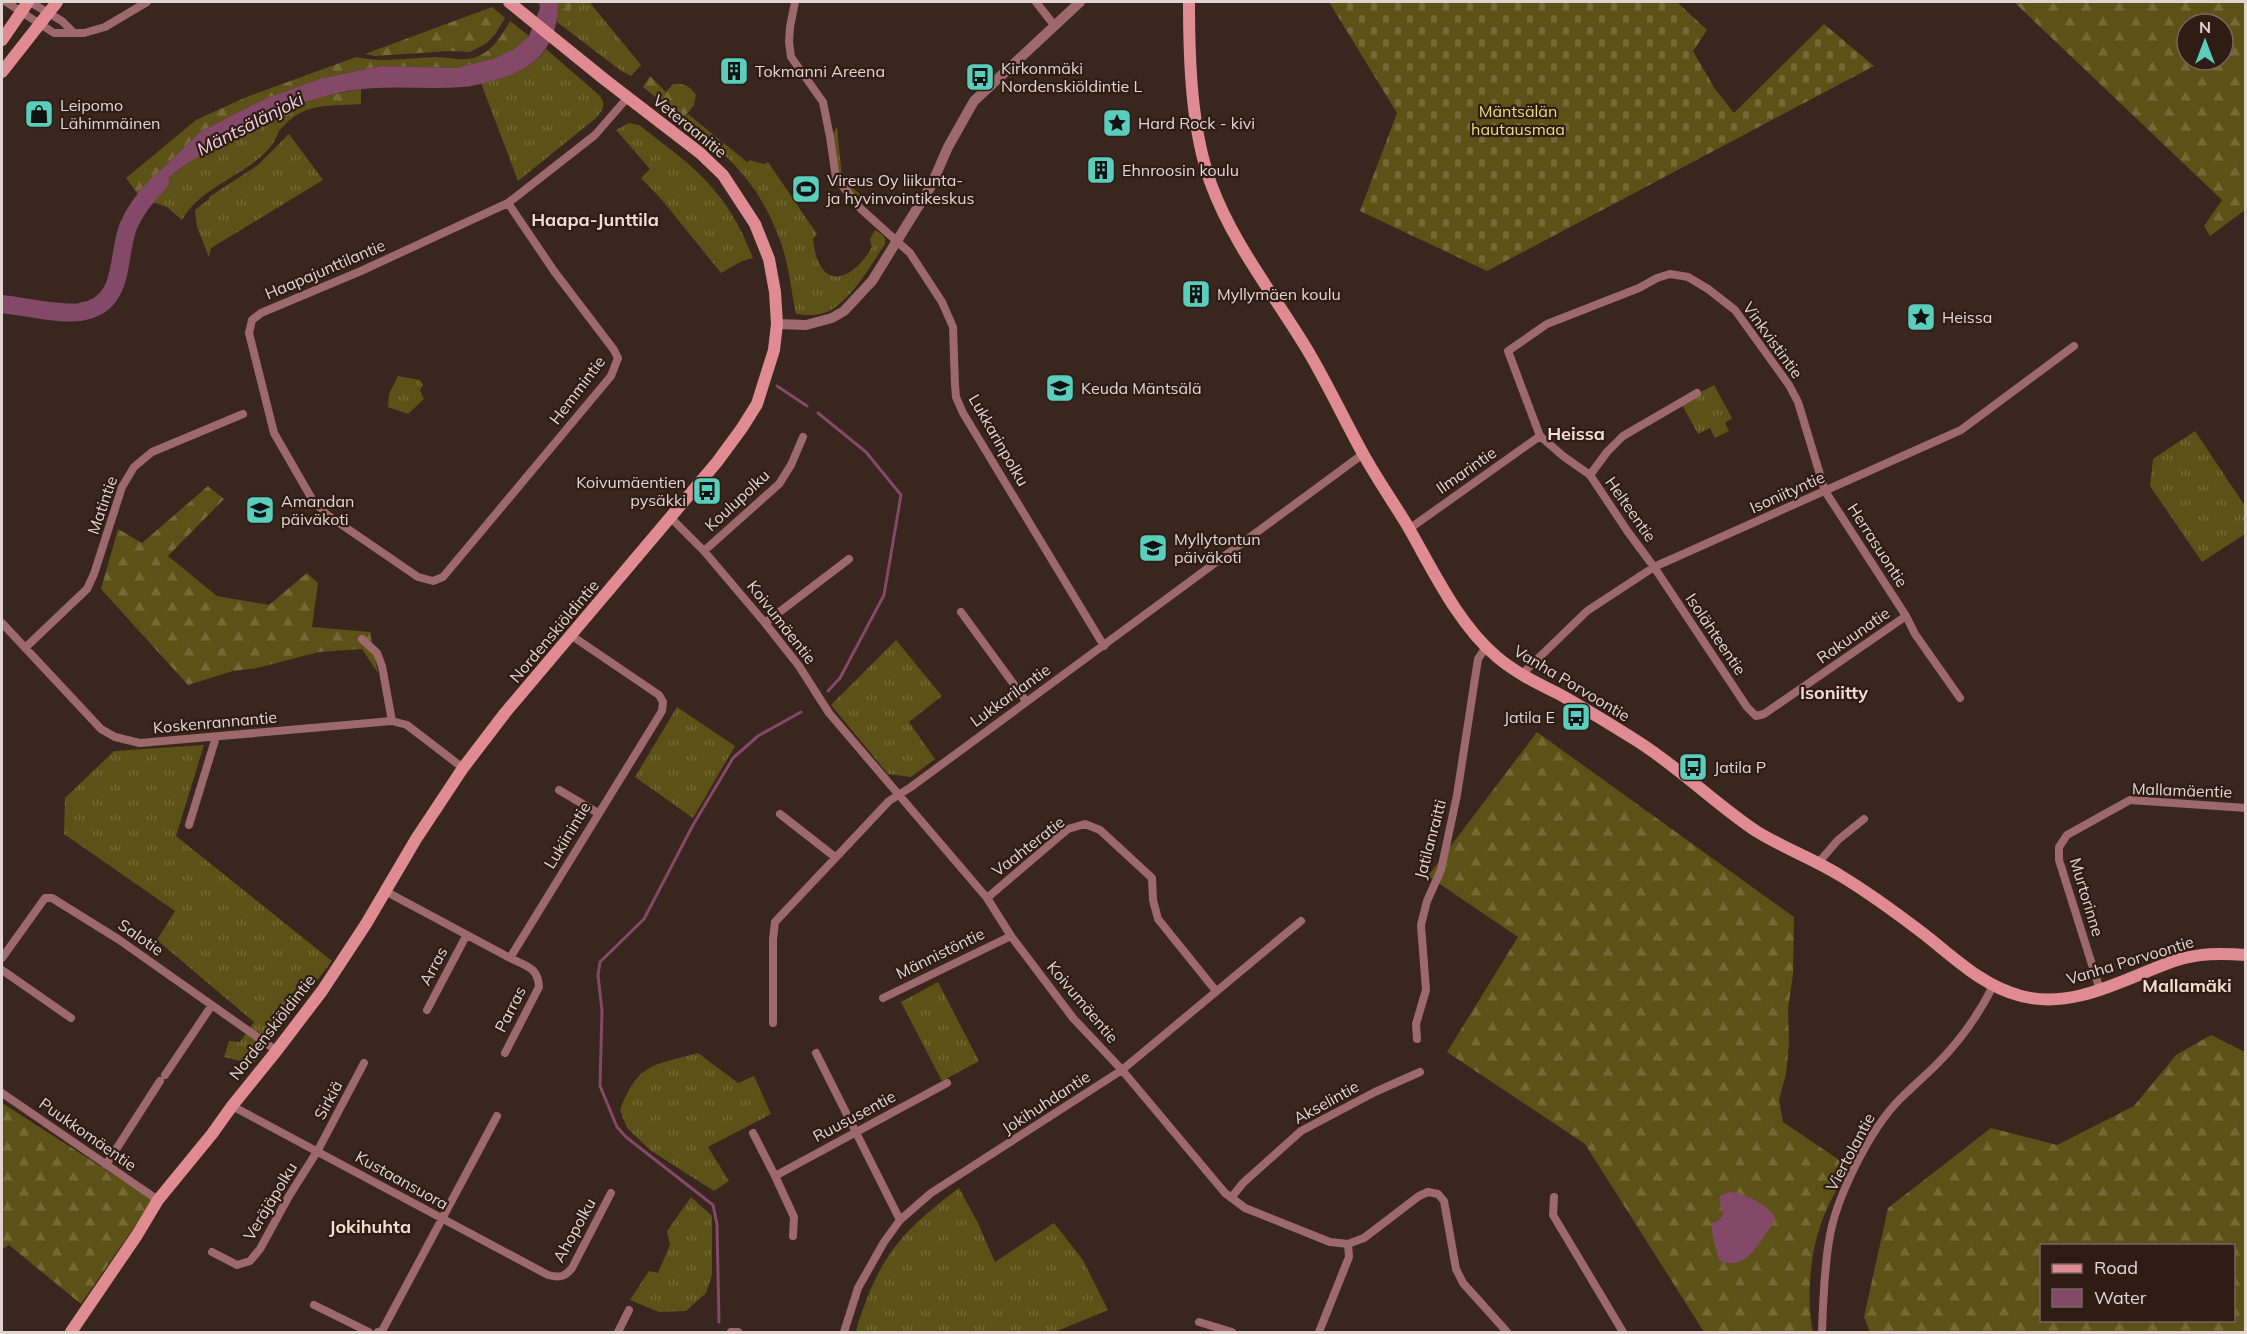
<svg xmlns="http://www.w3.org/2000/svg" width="2247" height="1334" font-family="Mulish,sans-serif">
<defs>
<pattern id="grass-tufts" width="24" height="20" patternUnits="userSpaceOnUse" patternTransform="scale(1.5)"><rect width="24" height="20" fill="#5c5217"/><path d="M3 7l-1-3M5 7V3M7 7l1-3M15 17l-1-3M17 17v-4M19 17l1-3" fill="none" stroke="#736a38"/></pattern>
<pattern id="forest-firs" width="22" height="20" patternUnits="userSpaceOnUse" patternTransform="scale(1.5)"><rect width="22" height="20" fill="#5c5217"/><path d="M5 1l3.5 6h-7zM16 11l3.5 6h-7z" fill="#736a38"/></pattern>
<pattern id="cemetery-stones" width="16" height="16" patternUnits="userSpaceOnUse" patternTransform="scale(1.5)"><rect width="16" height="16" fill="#5c5217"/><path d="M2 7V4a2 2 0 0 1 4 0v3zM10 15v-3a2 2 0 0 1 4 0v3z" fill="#736a38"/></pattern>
</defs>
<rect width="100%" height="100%" fill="#38261f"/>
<path fill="url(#grass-tufts)" d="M558,2H592L591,4L641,65L631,76L620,70L557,22Z
M546,49L599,95C607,104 603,110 596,118L518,181L481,83C505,78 531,70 546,49Z
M688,114L747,162L750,160L764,164L768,162L817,234L813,239C818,291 851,284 872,247L870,239L875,230C882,234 886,236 885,244C871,265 848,306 824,313C815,316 804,315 796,314C791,291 789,265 781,243C761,185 729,156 683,119Z
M271,116L279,131C265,172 204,180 182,220L167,207L149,201C178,159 228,141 271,116Z
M629,123L639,125C695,168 727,190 753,258L742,261L721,273L662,200L641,178L650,169L616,130Z
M837,127L842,177L846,183L865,198L864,200H858L840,178L833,134Z
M289,134L323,180L211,248L209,257L197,227L195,210L209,199V197L258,165Z
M398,376L420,380L423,385L420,390L424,399L408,414L388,407L389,394Z
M1714,385L1732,418L1725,423L1729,431L1715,438L1710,428L1698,434L1681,403Z
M2195,431L2245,506V534L2202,562L2150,486L2153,459Z
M896,640L942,696L909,722L935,759L911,777L888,774L831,705Z
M677,707L735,746L693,818L635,777Z
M204,745L176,836L332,961L253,1064L224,1057L229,1041L240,1042L254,1022L157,940L175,911L64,834L65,798L114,751Z
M938,982L979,1061L942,1081L901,1002Z
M698,1053L738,1083L754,1076L771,1114L708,1147L729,1181L714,1191L650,1150L627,1128L620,1110C639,1062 652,1066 698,1053Z
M959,1188L978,1223L995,1262L1054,1223L1083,1260L1108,1310L1055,1332H856C858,1321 862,1312 866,1301C886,1247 914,1222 959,1188Z
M691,1197L712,1216V1275L706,1293L686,1311L659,1312L630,1300L649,1271L658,1273L670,1245L667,1231Z"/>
<path fill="url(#forest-firs)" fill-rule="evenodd" d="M558,2H573L568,19L564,26L557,22Z
M2014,2H2245V210L2210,236L2204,226L2222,200ZM2187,24H2223V60H2187Z
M492,7L505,18L496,33L487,43L470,52L450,51L375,56L365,54Z
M510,21L529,36L514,49L493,59L455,68L381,66L319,79L262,100L200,132L137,193L126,178L196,120L244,98L356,57C382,63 408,58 434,57C447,57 463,62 476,57C492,52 502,35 510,21Z
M650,76L666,92L673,84C684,83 690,86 696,95L694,105L683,119L643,87Z
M361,89V104C326,107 304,101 279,131L271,116L316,98Z
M208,486L224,499L168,556L217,596L269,605L307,573L318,583L312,627L370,632L378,673L362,649L319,652L257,668L233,671L188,685L101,589L118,529L142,543Z
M1537,732L1794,917L1793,974L1788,1009L1789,1045L1786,1074L1779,1100L1783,1122L1848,1166C1840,1184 1829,1202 1822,1221C1810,1253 1806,1299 1813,1332H1704L1585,1144L1447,1052L1518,937L1428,876Z
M2211,1035L2245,1052V1332H1870L1864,1317L1888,1208L1991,1128L2057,1145L2134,1106L2176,1055ZM2042,1246H2234V1320H2042Z
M2,1103L153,1200L81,1304L9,1245L2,1249Z"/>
<path fill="url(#cemetery-stones)" d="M1329,2H1677L1707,30L1693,51L1715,89L1734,113L1824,24L1874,66L1487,271L1360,211L1397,113Z"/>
<path fill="#844869" d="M539,2H558C558,50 533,71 488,82C480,84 470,87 462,87C424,90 386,84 348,91C324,96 301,102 278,112C262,119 247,130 231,139C198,156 171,169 149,201L137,193L200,132L262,100L319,79L381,66L455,68L493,59L514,49L529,36L540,8Z
M1729,1192C1742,1192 1770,1206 1775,1217C1773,1226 1767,1231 1763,1238C1752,1254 1741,1269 1720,1261C1717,1254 1710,1229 1712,1223L1718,1221L1723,1215L1719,1198L1721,1195Z"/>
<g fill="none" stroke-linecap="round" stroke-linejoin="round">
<path stroke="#844869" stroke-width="3" d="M777,386L807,406
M818,413L866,452L901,495L884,595L840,678L828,691
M719,1322L717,1224L713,1205L626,1137L617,1127L600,1086L602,1011L598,975L600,962L644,919L693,825L733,758L758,736L801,712"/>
<path stroke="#844869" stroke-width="18" d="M2,304C20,306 63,315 80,312C126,305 116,260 128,227C135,210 147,195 160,182"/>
<path stroke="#9e696c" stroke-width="8" d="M6,2L54,33H84L105,27L147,2
M30,2L62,21L73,32
M795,2L790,27L789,42L791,57L823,102L830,137L836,178L861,209L910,253L942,302L953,327L955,385L956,397L963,413L1104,646
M1036,2L1054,25
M508,203L554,271L614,350L618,358L611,376L443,577L433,581L418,577L326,514L312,499L274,433L249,333L252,320L261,313L361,271L508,203L595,135L628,97
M1590,475L1607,452L1623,436L1697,393
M670,517L704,551L765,623L799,666L829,713L987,898L1011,936L1073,1018L1122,1070L1225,1193L1245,1208L1330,1242L1348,1244L1364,1238L1419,1196L1428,1192L1438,1194L1444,1201L1456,1269L1463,1283L1507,1332
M1409,529L1540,436
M704,551L779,484L791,465L803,437
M961,612L1026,701
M1906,616L1764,714L1756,716L1747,707L1654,567L1628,532L1590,475L1563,456L1540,436L1508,351L1547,324L1639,288L1657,278L1670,274L1688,277L1708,289L1735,310L1789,385L1798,402L1825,491L1906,616L1915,634L1960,698
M2,623L101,729L115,737L140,743L392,721L407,725L463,768
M765,623L849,559
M362,639L377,653L382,666L392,721
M25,648L87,589L94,574L122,487L134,467L152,452L243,414
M1521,675L1587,611L1654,567L1961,430L2074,346
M559,790L598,813
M780,814L835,857
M189,825L216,737
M1819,862L1838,840L1864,819
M385,891L510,958L662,711L663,702L659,695L572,636
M987,898L1068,829L1085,824L1100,830L1152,878L1153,900L1158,919L1216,991
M2,958L45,898H52L118,939L277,1051
M2,970L71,1018
M2100,990L2059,860V847L2067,835L2130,800L2246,808
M883,998L1011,936
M427,1010L466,936
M773,1023V939L775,922L889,801L911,787L1363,454
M1417,1039L1416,1024L1426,990L1421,925L1427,901L1441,870L1457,795L1478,659L1486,647
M505,1053L539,987C538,967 526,966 510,958
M816,1053L900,1220
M165,1075L212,1005
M2,1093L158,1200
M232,1106L548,1275C559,1278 565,1277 572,1268L611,1193
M753,1133L775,1176L947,1083
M106,1165L160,1081
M775,1176L794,1217L793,1236
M1554,1197L1553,1215L1623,1332
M1231,1198L1243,1183L1301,1131L1375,1092L1420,1072
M212,1252L237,1265L250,1261L260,1249L289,1196L318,1150L364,1063
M314,1305L369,1332
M1199,1322L1232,1332
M378,1332L382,1331L497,1116
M618,1332L629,1310
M731,1332H738
M844,1332L858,1288L884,1242L900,1220L931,1193L1122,1070L1301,921
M1319,1332L1349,1257L1348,1244
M1822,1332C1823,1302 1824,1271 1829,1241C1835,1199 1870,1129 1900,1099C1912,1087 1925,1076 1937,1064C1959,1042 1979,1014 1993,986"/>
<path stroke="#9e696c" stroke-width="10" d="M777,324L806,325L832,318L844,311L872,281L931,186L948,147L974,101L1080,2"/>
<path stroke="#e08b91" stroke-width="12" d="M1189,2C1189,59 1191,130 1211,184C1233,244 1275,296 1308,351C1327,383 1343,417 1361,450C1375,476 1392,500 1407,525C1433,570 1457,623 1497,657C1516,673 1537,683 1559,694C1584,708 1610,724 1634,739C1678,766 1714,803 1756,831C1783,848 1814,859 1841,876C1869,893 1895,912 1920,931C1953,956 1980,985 2021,996C2075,1010 2125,978 2174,961C2198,953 2221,953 2246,955
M2,40L28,2
M2,72L57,2
M71,1332L137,1235L158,1200L212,1134L232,1106L274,1054L322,991L366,924L416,839L463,768L505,713L717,462L742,428L757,404L774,350L777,324L775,292L769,259L755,224L723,175L700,153L604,79L509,2"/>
</g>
<defs>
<g id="building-square" transform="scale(1.5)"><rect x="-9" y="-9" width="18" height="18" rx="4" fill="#5acebd" stroke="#2e1c15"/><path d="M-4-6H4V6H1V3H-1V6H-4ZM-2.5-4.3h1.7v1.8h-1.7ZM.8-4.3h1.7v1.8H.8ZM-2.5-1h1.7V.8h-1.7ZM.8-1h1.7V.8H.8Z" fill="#111"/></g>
<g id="bus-square" transform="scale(1.5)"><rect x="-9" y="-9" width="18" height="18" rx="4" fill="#5acebd" stroke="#2e1c15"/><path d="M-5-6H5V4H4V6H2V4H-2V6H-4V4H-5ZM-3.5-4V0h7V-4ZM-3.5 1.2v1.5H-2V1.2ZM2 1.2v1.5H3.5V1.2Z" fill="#111"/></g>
<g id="shop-square" transform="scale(1.5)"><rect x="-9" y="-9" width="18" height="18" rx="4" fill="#5acebd" stroke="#2e1c15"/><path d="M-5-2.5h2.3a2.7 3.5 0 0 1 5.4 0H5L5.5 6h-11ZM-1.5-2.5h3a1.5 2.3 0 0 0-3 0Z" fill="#111"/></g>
<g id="sight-square" transform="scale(1.5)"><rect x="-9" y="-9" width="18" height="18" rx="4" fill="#5acebd" stroke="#2e1c15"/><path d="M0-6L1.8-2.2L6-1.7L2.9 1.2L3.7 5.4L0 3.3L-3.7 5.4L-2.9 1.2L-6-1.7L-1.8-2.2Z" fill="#111"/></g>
<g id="stadium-square" transform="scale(1.5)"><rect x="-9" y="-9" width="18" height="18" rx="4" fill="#5acebd" stroke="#2e1c15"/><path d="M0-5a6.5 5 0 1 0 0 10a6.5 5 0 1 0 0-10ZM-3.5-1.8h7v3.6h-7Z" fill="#111"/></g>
<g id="school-square" transform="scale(1.5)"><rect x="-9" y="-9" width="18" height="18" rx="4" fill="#5acebd" stroke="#2e1c15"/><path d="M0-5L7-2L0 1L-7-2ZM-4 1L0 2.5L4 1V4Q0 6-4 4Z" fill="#111"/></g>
</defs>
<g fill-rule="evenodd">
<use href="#building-square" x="734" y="71"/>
<use href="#bus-square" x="980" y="77"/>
<use href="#shop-square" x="39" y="114"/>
<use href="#sight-square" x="1117" y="123"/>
<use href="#building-square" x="1101" y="170"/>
<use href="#stadium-square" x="806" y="189"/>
<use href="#building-square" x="1196" y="294"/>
<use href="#sight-square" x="1921" y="317"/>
<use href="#school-square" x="1060" y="388"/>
<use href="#bus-square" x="707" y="491"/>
<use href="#school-square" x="260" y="510"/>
<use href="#school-square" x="1153" y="548"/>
<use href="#bus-square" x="1576" y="717"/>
<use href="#bus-square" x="1693" y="767"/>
</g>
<g text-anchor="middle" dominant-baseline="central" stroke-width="4.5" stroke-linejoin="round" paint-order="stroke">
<g font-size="16" fill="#e2d5d1" stroke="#2e1c15" text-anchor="start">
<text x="1001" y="68">Kirkonmäki<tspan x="1001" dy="18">Nordenskiöldintie L</tspan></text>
<text x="755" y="71">Tokmanni Areena</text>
<text x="60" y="105">Leipomo<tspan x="60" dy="18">Lähimmäinen</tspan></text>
<text x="1138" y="123">Hard Rock - kivi</text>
<text x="1122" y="170">Ehnroosin koulu</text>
<text x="827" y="180">Vireus Oy liikunta-<tspan x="827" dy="18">ja hyvinvointikeskus</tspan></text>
<text x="1217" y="294">Myllymäen koulu</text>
<text x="1942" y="317">Heissa</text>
<text x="1081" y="388">Keuda Mäntsälä</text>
<text x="686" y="482" text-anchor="end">Koivumäentien<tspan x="686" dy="18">pysäkki</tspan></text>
<text x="281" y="501">Amandan<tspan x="281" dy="18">päiväkoti</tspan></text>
<text x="1174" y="539">Myllytontun<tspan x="1174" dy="18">päiväkoti</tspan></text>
<text x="1555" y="717" text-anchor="end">Jatila E</text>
<text x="1714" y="767">Jatila P</text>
</g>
<g font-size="16" fill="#efdc79" stroke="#2e1c15">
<text x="1518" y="111">Mäntsälän<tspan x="1518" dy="18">hautausmaa</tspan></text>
</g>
<g font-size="16" fill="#e2d5d1" stroke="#2e1c15">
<text transform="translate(690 126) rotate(39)">Veteraanitie</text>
<text transform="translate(325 269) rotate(-23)">Haapajunttilantie</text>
<text transform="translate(1773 340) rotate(54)">Vinkvistintie</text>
<text transform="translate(577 390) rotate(-53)">Hemmintie</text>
<text transform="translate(999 440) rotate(60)">Lukkarinpolku</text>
<text transform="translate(1466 470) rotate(-35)">Ilmarintie</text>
<text transform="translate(1787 492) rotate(-24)">Isoniityntie</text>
<text transform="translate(737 500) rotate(-43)">Koulupolku</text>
<text transform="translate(102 505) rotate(-71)">Matintie</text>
<text transform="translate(1631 509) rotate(55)">Helteentie</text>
<text transform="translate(1878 545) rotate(57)">Herrasuontie</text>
<text transform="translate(782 622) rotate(52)">Koivumäentie</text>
<text transform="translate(554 631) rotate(-50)">Nordenskiöldintie</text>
<text transform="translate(1716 634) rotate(56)">Isolähteentie</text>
<text transform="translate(1853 635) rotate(-35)">Rakuunatie</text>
<text transform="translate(1572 683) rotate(31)">Vanha Porvoontie</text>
<text transform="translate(1010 695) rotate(-36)">Lukkarilantie</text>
<text transform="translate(215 722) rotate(-5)">Koskenrannantie</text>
<text transform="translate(2182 790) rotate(2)">Mallamäentie</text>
<text transform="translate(567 835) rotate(-59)">Lukiinintie</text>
<text transform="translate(1430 839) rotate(-75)">Jatilanraitti</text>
<text transform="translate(1028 846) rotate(-38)">Vaahteratie</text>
<text transform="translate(2087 897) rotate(73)">Murtorinne</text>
<text transform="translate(141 937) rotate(35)">Salotie</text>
<text transform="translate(940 953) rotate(-26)">Männistöntie</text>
<text transform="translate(2130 960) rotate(-17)">Vanha Porvoontie</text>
<text transform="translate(433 966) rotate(-62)">Arras</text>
<text transform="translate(1083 1002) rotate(50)">Koivumäentie</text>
<text transform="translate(510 1009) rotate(-63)">Parras</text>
<text transform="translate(272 1027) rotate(-52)">Nordenskiöldintie</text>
<text transform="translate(328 1100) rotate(-62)">Sirkiä</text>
<text transform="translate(1046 1102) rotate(-33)">Jokihuhdantie</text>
<text transform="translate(1326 1102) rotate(-29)">Akselintie</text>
<text transform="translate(854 1116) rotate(-28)">Ruususentie</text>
<text transform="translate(88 1134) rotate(35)">Puukkomäentie</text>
<text transform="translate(1850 1152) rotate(-62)">Viertolantie</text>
<text transform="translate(402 1180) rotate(29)">Kustaansuora</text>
<text transform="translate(270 1201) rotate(-59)">Veräjäpolku</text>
<text transform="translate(574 1230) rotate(-61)">Ahopolku</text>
</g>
<g font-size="18" font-style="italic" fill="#f3cde0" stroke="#2e1c15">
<text transform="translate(250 124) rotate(-27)">Mäntsälänjoki</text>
</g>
<g font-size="18" font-weight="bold" fill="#f4dcd2" stroke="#2e1c15">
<text x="595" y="219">Haapa-Junttila</text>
<text x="1576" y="433">Heissa</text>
<text x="1834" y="692">Isoniitty</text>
<text x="2187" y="985">Mallamäki</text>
<text x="370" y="1226">Jokihuhta</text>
</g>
</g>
<rect width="2247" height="1334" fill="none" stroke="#e2d5d1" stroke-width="6"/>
<rect x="2040" y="1244" width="195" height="78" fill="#2e1c15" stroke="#766660" stroke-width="1.5"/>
<rect x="2052" y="1264" width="30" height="9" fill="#e08b91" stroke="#766660" stroke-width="1.5"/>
<text x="2094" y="1274" font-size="18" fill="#e2d5d1">Road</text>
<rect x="2052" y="1289" width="30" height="18" fill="#844869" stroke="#766660" stroke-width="1.5"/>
<text x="2094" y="1304" font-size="18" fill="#e2d5d1">Water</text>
<g transform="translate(2205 42)"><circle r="28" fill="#2e1c15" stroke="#766660" stroke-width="1.5"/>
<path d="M0-4.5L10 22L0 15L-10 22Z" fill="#5acebd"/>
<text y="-9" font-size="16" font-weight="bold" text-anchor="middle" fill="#e2d5d1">N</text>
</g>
</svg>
